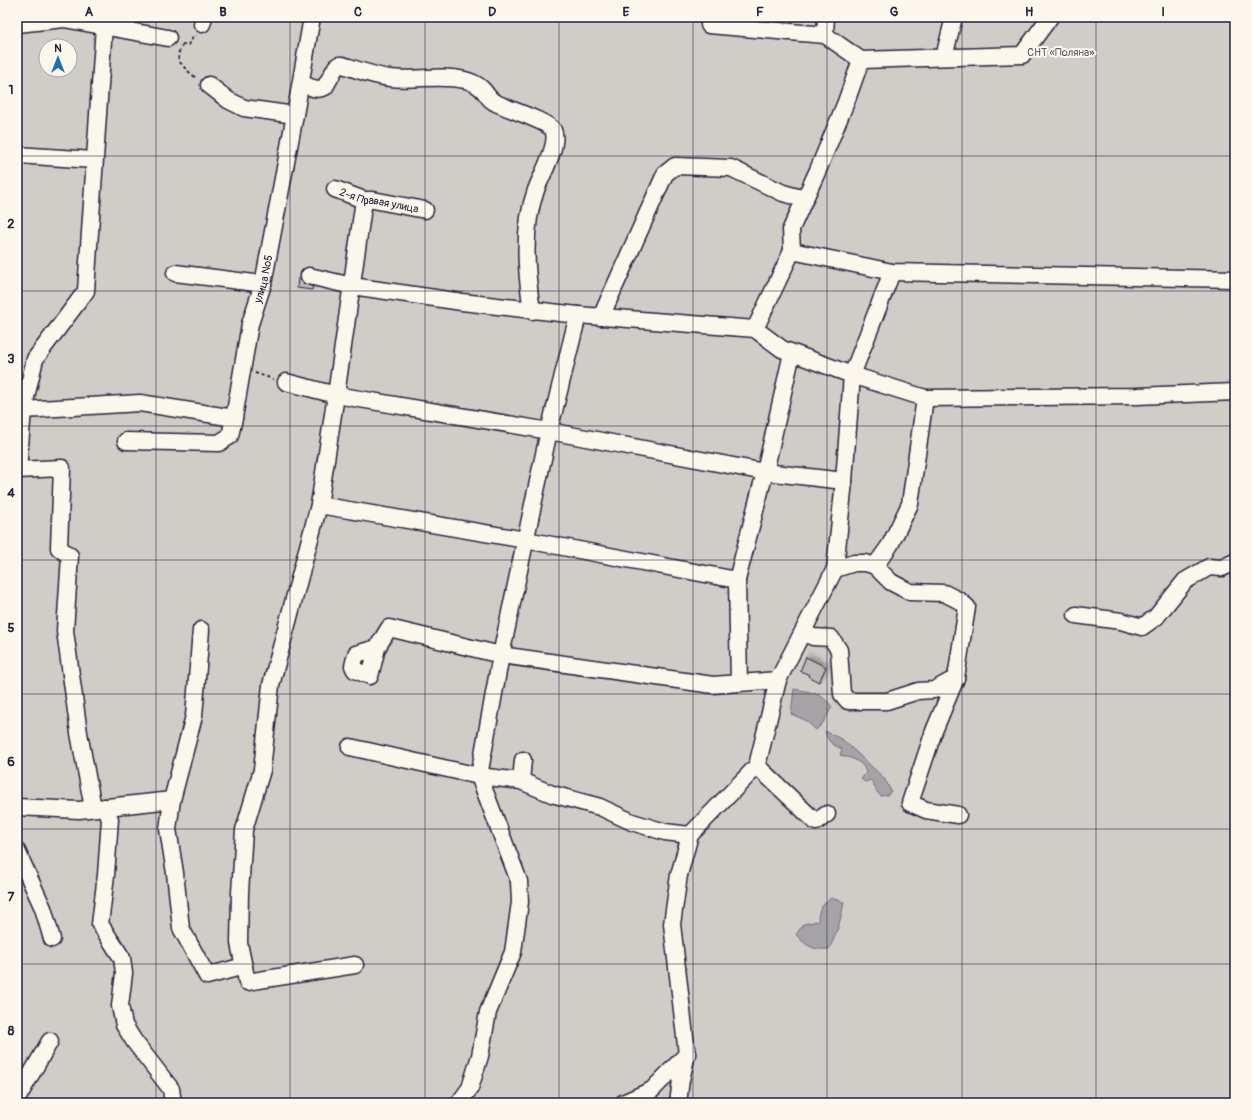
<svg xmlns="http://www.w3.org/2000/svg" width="1252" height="1120" font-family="Pangolin,sans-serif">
<defs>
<filter id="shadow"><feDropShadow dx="3.5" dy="-3.5" stdDeviation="2" flood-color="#0004"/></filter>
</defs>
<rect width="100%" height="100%" fill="#eeeae2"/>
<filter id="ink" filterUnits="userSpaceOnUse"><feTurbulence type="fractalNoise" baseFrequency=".025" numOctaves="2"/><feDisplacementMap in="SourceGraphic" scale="8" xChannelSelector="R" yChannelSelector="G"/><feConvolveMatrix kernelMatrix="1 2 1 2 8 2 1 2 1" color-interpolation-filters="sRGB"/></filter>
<g filter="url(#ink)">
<path fill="#d0cdc9" stroke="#797882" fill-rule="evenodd" d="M17,17H1235V1103H17ZM46,46H70V70H46Z"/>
<path fill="#a6a3a7" stroke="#716f7c" d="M794,689C811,692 821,692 832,707L823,723L816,730L805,720L791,714Z
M825,731L843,740L884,778L891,791L888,795L881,796C875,792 875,786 871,780L865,782L861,779L866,773C864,761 851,758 840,755L842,749C832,744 828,743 825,731Z
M831,898L844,902C841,919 837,934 829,949C812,950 808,947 796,935L803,924L818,921C818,909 822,905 831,898Z"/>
<path fill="#bcb8b8" stroke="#22223b" filter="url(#shadow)" d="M298,278L300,279L303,283L313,287L312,290L297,288Z
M806,657L826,667L819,682L809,677L810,675L800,671Z"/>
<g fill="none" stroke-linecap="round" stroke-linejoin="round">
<g stroke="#22223b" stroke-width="19">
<g id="minor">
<path d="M709,17V25L825,35L861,60L1022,55L1050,17"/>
<path d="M17,24L64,19L168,38"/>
<path d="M202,24L204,17"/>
<path d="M825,35L826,17"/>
<path d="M944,57L954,17"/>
<path d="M301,83C310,87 316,91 325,87L336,67L339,65H343C358,70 374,76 390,78C415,81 440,74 465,80C470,81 478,85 481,88C488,94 487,99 496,103C508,109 547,121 553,130C560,144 541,176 536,190C522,229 526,271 532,311"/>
<path d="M209,85L228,100L244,108L295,115"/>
<path d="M17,155L94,160"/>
<path id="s1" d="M335,189L364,200H373L425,210"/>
<path d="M792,251L791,229L818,170L846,102L861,60"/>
<path d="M175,273L263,284"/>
<path d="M309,276L352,286L462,302L578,315L755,329L782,349L852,375L925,398L1137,396L1235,392"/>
<path d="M601,317L665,174L675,166L731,168L783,193L805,199"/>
<path d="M755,329L792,251L892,272L1235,279"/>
<path d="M286,382L336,395L549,431L765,472L844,481"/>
<path d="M17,409L23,410L140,403L234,418"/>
<path id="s2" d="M126,441L219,443L230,436L234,418L250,324L263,284L295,115L312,17"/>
<path d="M17,470L62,468L59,548L70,556L65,631L79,733L93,808"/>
<path d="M18,470L23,410L35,359L86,291L104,26"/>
<path d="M319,505L526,540L737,580"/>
<path d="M875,566L890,545L910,504L925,398"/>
<path d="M835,569L854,563H866L875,566L891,582L910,592L944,593L960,601L967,607L956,678L934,731L910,803L926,810L958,815"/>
<path d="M1076,615L1121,621L1142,627L1156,617L1185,581L1209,567L1222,568L1235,562"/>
<path d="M201,630L194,716L172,800L168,829L175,873L181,928L207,976L244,966"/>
<path d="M803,632L813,637L831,638L839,650L842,694L848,701H887L918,691L934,690L956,678"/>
<path d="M377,648L356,654L353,666L355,670L370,676L377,648L389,628L501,655L713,685L778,680"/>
<path d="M739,683L737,580L765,472L792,353"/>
<path d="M350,747L479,776L521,781L552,794L600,807L632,822L665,832L690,835"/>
<path d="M757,766L816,822L827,814"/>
<path d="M521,781L523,760"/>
<path d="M17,807L79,810L172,800"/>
<path d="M105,807L110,819L106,875L100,924L122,958L124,973L120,1006L124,1025L134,1041L171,1089L173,1103"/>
<path d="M17,851L43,908L52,939"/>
<path d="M355,965L247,982L239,943L240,893L244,830L262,770L271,685L319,505L336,395L364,200"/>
<path d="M17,1099L50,1041"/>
<path d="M459,1103L470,1088L480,1056L488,1012L513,952L520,902L519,881L479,776L501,655L534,500L549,431L578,315"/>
<path d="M623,1103L652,1090L687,1054"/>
<path d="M678,1103L681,1080L687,1054L672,924L679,875L690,835L757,766L778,680L835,569L844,481L852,375L892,272"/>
</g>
</g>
<path stroke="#22223b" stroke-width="2" stroke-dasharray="3 3" stroke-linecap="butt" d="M182,44L188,45L191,40L196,35
M182,45C180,49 177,55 179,60C181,66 193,75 197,79
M255,373L273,379"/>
<use href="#minor" stroke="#fbf7ec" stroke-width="16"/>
</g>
</g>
<path fill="none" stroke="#22223b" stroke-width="1" stroke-opacity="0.55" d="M156,17V1103M290,17V1103M425,17V1103M559,17V1103M693,17V1103M827,17V1103M962,17V1103M1096,17V1103M17,156H1235M17,291H1235M17,426H1235M17,560H1235M17,694H1235M17,829H1235M17,964H1235"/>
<g text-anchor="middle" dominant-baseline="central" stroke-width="4" stroke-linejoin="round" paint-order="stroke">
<g font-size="11" fill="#565566" stroke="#fbf7ec">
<text x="1061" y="52">СНТ «Поляна»</text>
</g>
<g font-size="11" fill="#22223b" stroke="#fbf7ec">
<text stroke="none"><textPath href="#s1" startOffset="46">2-я Правая улица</textPath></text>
<text stroke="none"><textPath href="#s2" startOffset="267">улица №5</textPath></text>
</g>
</g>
<rect width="1252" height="1120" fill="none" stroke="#fbf7ec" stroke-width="44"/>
<g transform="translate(58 58)"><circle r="19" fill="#fbf7ec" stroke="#a4a2a5"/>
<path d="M0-3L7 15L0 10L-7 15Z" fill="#1f6fb2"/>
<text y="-6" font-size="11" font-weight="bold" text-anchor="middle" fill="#22223b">N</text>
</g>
<rect x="22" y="22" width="1208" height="1076" fill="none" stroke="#22223b" stroke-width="1.5"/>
<g font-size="13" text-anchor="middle" font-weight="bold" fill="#22223b">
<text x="89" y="16">A</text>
<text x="223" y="16">B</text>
<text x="358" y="16">C</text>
<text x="492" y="16">D</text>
<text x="626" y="16">E</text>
<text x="760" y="16">F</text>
<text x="894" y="16">G</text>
<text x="1029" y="16">H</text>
<text x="1163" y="16">I</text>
<text x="11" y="94">1</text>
<text x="11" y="228">2</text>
<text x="11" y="363">3</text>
<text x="11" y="497">4</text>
<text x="11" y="632">5</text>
<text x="11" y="766">6</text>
<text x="11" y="901">7</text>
<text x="11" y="1035">8</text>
</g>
</svg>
